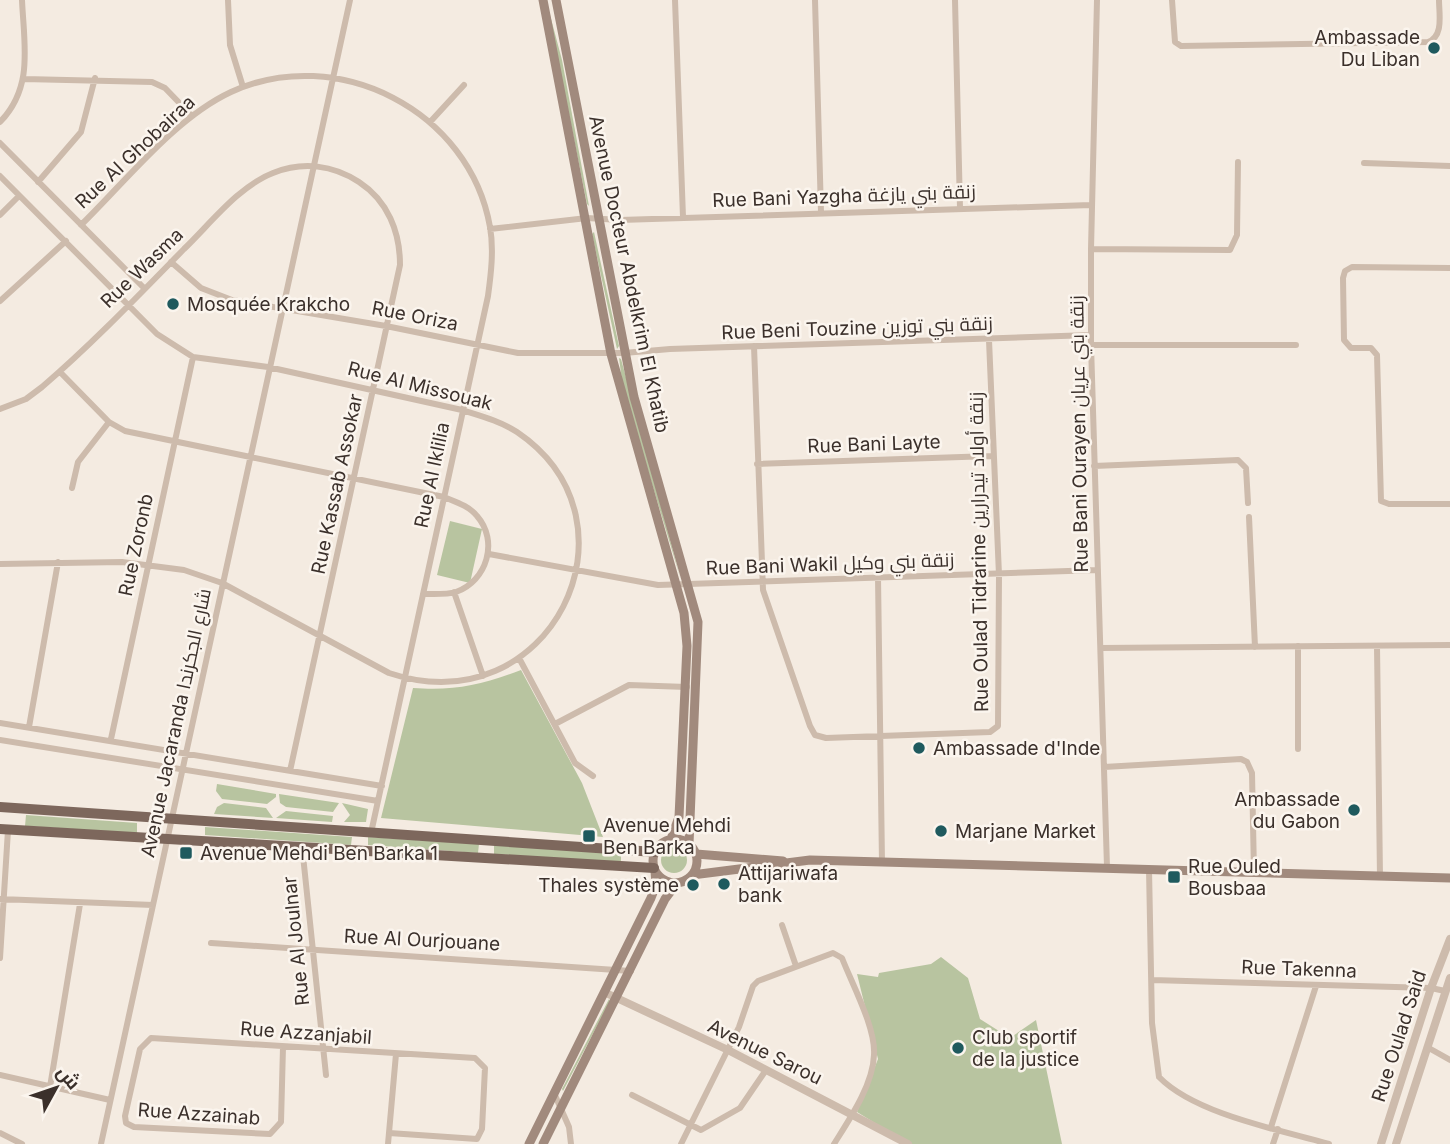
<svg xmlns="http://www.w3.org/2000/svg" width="1450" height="1144" font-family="Inter,Cairo,sans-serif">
<rect width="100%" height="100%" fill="#f4ebe1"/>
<path fill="#b8c4a0" d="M546,0L562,60L589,206L587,204Z
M594,232L619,346L617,349L592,234Z
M619,358L621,359L681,580L623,388Z
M450,521L482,529L470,583L437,575Z
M521,670L582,783L603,837L381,818L413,688C455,691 481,685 521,670Z
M217,784L276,794V797L267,804L222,799L216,791Z
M279,794L339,803L333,812L286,807L280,803Z
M224,803L266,808L273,818L214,814L217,807Z
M342,803L368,809L366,822H344L350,815Z
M286,811L333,816L332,822L276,818Z
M26,815L137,823V833L25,826Z
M205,827L352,837L351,845L205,835Z
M368,837L479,844L478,853L368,845Z
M494,845L621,854V862L494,854Z
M661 860a13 13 0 1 1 26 0a13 13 0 1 1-26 0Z
M941,957L968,978L980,1019L1010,1038L1036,1020L1062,1144H909L857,1112L878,1059L857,974L878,977L879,973L931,964Z
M609,999L610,1001L563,1091L562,1089Z"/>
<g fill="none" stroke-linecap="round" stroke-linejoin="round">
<path stroke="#cdbbac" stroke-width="6" d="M228,0L230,45L243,87
M675,0L683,217
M815,0L821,212
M955,0L960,208
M1097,0L1091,249V345L1107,867
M1172,0L1175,42L1181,46L1428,42C1444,36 1439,14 1439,0
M24,79L152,82L165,88L192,116
M431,121L464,85
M0,122C34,87 24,45 22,0
M0,143L144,288
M1364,163L1450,166
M0,176L157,334L193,357L268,367L462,410C481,416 500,421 517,432C650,522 550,727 389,673L222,583L184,570L122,562L0,564
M38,182L81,132L95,78
M0,215L19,196
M81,225C126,181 175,118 231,92C337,43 470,111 490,227C494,249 491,274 488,296L371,833
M490,229L587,218L620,220L1091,205
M1091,249L1230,250L1237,235L1238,162
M171,262L201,288L232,300L386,326L518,353H624L670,349L1091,335
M1450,268L1352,267L1345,271L1343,278L1344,340L1351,348H1371L1377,355L1381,501L1389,504H1450
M0,301L66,241
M1091,345H1296
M754,346L763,590L810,726L815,735L826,738L990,732L998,726L999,575L989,340
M60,372L109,422L125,431L444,497C456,502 469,506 477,516C499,541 487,581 456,592C446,595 433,594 423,594
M0,409L26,399L42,387C92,344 138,296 184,249C210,224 239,186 273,173C303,161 333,165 359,182C388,201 400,232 400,265L290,771
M757,464L991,456
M1094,466L1238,460L1246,468L1248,503
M72,488L78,462L109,422
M1249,517L1255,647
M489,554L658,585L1098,570
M878,577L882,863
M454,592L483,676
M1298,646V749
M1377,646L1380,877
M1101,648L1450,645
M519,658L575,763L593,776
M0,723L382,786
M555,724L629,685L687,687
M29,727L58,562
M111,739L193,357
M0,740L378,801
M1104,767L1241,759L1247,762L1252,773L1254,873
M302,846L326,1075
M1149,869L1152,1023L1159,1077C1195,1114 1280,1130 1329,1144
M0,899L153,905
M782,925L796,966
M211,943L631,971
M0,958L8,830
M1152,980L1431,988L1445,991
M283,1047L281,1122L270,1134L134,1127L126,1123L125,1116L140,1049L151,1038L475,1058L485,1068L482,1129L477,1139L389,1133
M1427,1047L1450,1060
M0,1075L110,1100
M50,1087L80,904
M554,1093L569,1127L571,1144
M632,1095L701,1130L740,1108L766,1070
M1271,1127L1316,986
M0,1133L22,1144
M101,1144L350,0
M388,1144L396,1054
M681,1144L739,1027L753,986L758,981L833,953L842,958C852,984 876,1028 874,1055C873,1085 849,1120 834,1144
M1273,1144L1278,1129"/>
<path stroke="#cdbbac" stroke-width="8" d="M606,993L728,1050L908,1144
M1381,1144L1431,988L1450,939
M1396,1144L1450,978"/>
<path stroke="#a18a7d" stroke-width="9" d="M543,0L611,354L684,613L687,646L679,817L671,839
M556,0L634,397L698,622L689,844
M653 861a22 22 0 1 1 44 0a22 22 0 1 1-44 0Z
M696,854L783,861
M692,875L810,860L1450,878
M529,1144L651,898L656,885L655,871
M543,1144L665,899L677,883"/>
<path stroke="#7d675c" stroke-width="10" d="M0,807L655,852
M0,829L654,868"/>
</g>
<g fill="#1f5a5e" stroke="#fbf5ee" stroke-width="2.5">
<circle cx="1434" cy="48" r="7"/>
<circle cx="173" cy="304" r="7"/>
<circle cx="919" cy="748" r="7"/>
<circle cx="1354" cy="810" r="7"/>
<circle cx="941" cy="831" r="7"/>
<rect x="582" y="829" width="14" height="14" rx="3.5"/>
<rect x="179" y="846" width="14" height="14" rx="3.5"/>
<rect x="1167" y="870" width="14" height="14" rx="3.5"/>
<circle cx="724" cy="884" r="7"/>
<circle cx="693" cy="885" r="7"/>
<circle cx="958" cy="1048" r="7"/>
</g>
<g text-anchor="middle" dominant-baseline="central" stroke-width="5" stroke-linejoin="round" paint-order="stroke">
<g font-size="19" fill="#3b302b" stroke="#fbf5ee" text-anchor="start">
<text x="1420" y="37" text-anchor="end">Ambassade<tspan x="1420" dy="22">Du Liban</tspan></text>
<text x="187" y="304">Mosquée Krakcho</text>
<text x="933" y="748">Ambassade d'Inde</text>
<text x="1340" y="799" text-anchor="end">Ambassade<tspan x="1340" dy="22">du Gabon</tspan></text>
<text x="603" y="825">Avenue Mehdi<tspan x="603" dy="22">Ben Barka</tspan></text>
<text x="955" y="831">Marjane Market</text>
<text x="200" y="853">Avenue Mehdi Ben Barka 1</text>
<text x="1188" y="866">Rue Ouled<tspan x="1188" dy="22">Bousbaa</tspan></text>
<text x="738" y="873">Attijariwafa<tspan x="738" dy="22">bank</tspan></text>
<text x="679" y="885" text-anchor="end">Thales système</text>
<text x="972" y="1037">Club sportif<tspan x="972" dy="22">de la justice</tspan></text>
</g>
<g font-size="19" fill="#3b302b" stroke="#fbf5ee">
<text transform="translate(135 152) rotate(-43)">Rue Al Ghobairaa</text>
<text transform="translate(844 196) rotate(-2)">Rue Bani Yazgha زنقة بني يازغة</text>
<text transform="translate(142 268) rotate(-44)">Rue Wasma</text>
<text transform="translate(629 274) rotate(78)">Avenue Docteur Abdelkrim El Khatib</text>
<text transform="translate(415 316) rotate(11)">Rue Oriza</text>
<text transform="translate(857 328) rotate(-2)">Rue Beni Touzine زنقة بني توزين</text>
<text transform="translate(420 386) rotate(14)">Rue Al Missouak</text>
<text transform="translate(1079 434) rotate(-91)">Rue Bani Ourayen زنقة بني عريان</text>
<text transform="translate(874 444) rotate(-2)">Rue Bani Layte</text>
<text transform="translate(432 475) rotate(-78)">Rue Al Iklilia</text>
<text transform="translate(337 484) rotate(-78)">Rue Kassab Assokar</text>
<text transform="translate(136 545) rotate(-78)">Rue Zoronb</text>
<text transform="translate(979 552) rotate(-91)">Rue Oulad Tidrarine زنقة أولاد تيدرارين</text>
<text transform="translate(830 564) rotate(-2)">Rue Bani Wakil زنقة بني وكيل</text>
<text transform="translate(176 723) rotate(-78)">Avenue Jacaranda شارع الجكرندا</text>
<text transform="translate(422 940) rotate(3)">Rue Al Ourjouane</text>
<text transform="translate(296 941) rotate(-96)">Rue Al Joulnar</text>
<text transform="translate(1299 969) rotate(2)">Rue Takenna</text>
<text transform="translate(306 1033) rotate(4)">Rue Azzanjabil</text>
<text transform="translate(1399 1036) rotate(-72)">Rue Oulad Said</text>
<text transform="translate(765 1052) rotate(26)">Avenue Sarou</text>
<text transform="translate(199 1114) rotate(4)">Rue Azzainab</text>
</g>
</g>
<g transform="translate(56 1088) rotate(50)" stroke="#fbf5ee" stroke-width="5" paint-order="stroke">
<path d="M0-5L12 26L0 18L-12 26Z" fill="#3b302b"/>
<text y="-10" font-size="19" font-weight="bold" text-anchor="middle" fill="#3b302b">ش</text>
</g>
</svg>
